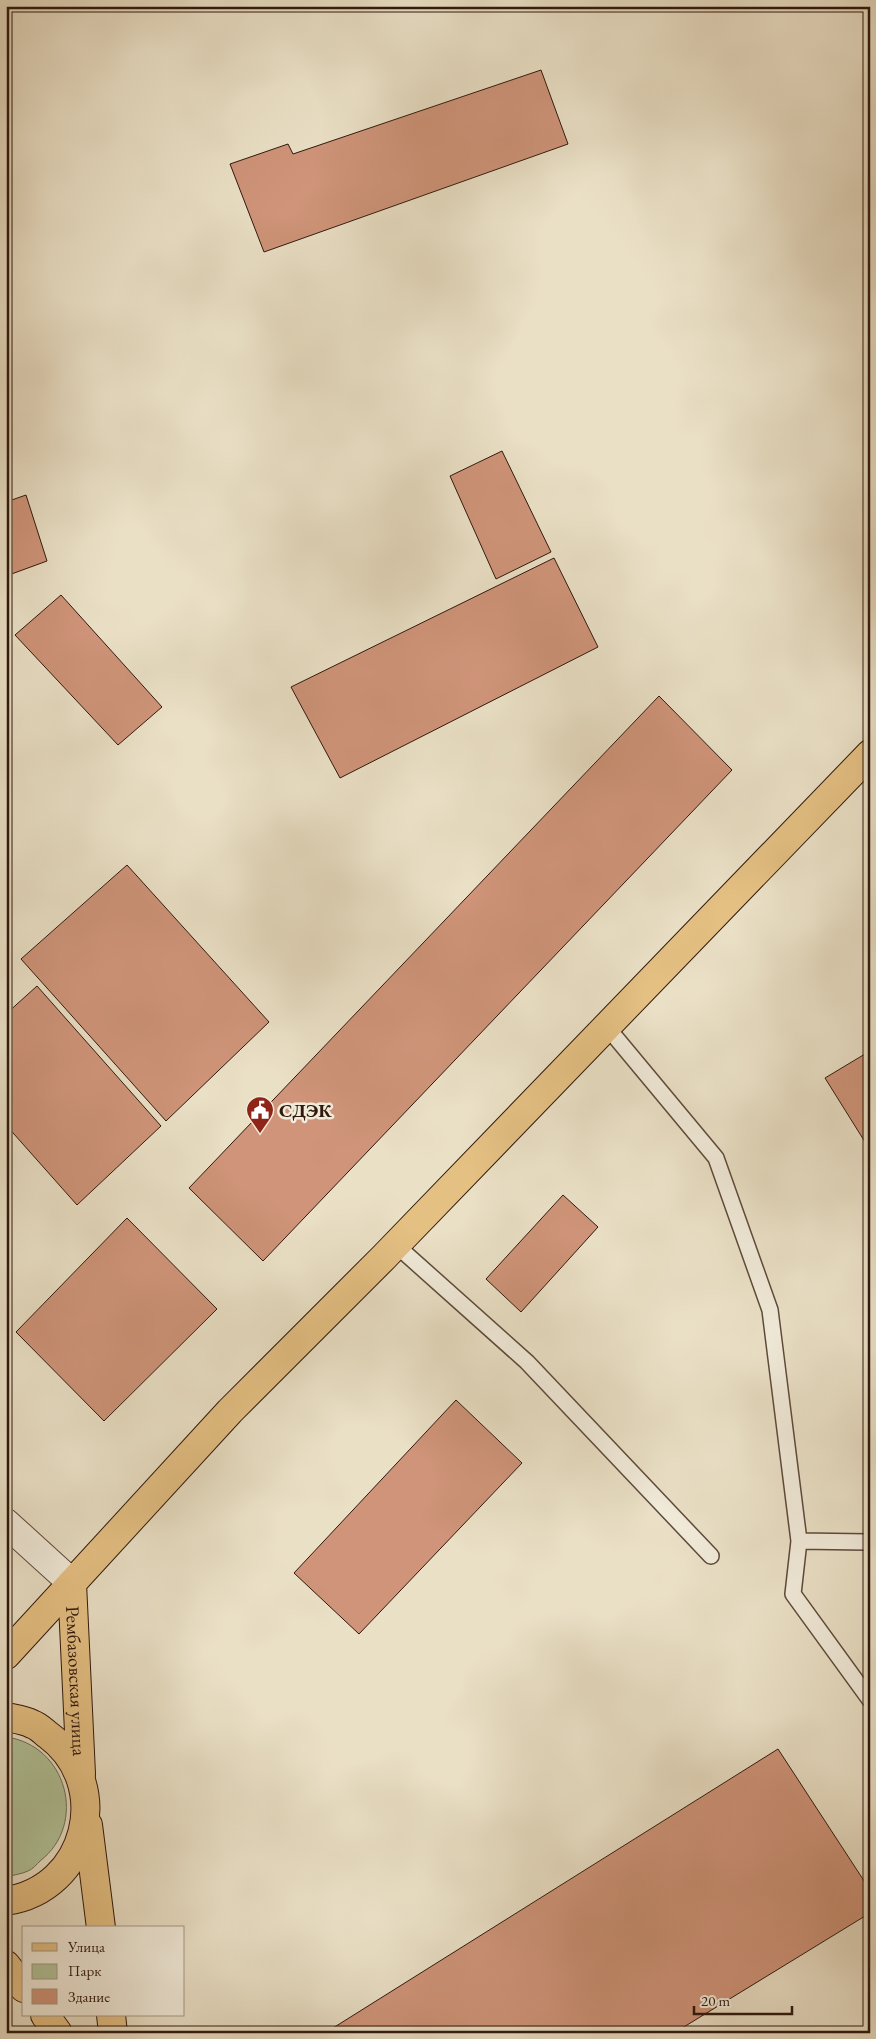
<svg xmlns="http://www.w3.org/2000/svg" width="876" height="2039" font-family="'EB Garamond',serif">
<rect width="100%" height="100%" fill="#eae0c6"/>
<filter id="stains"><feTurbulence type="fractalNoise" baseFrequency=".004" numOctaves="4"/><feColorMatrix values="0 0 0 0 .2 0 0 0 0 .09 0 0 0 0 .02 0 0 0 .5 -.17"/></filter>
<radialGradient id="worn" r=".72"><stop offset=".6" stop-color="#630" stop-opacity="0"/><stop offset="1" stop-color="#630" stop-opacity=".3"/></radialGradient>
<path fill="#b1c399" stroke="#706e53" d="M6,1737C67,1745 88,1824 40,1861C37,1864 33,1869 28,1871C22,1874 13,1875 6,1877Z"/>
<path fill="#cf9479" stroke="#2f180d" d="M541,70L568,144L264,252L230,164L288,144L293,154Z
M502,451L551,552L496,579L450,476Z
M26,495L47,561L6,576V502Z
M554,558L598,647L340,778L291,687Z
M61,595L162,707L118,745L15,635Z
M659,696L732,770L263,1261L189,1188Z
M127,865L269,1022L166,1121L21,959Z
M37,986L161,1126L77,1205L6,1125V1014Z
M870,1051V1150L825,1078Z
M563,1195L598,1227L521,1312L486,1279Z
M127,1218L217,1309L104,1421L16,1332Z
M456,1400L522,1463L359,1634L294,1573Z
M778,1749L870,1890V1913L674,2033H325Z"/>
<g fill="none" stroke-linecap="round" stroke-linejoin="round">
<g stroke="#5e4a3b" stroke-width="18">
<path id="lane" d="M607,1027L716,1158L770,1310L799,1541L793,1594L870,1700
M396,1245L527,1362L711,1556
M799,1541L867,1542L870,1540"/>
</g>
<g stroke="#5e4a3b" stroke-width="30">
<path id="street" d="M6,1523L72,1583"/>
</g>
<g stroke="#2f180d" stroke-width="30">
<g id="primary">
<path id="s1" d="M72,1583L81,1774"/>
<path d="M6,1655L230,1411L384,1257L870,754"/>
<path d="M6,1717C15,1719 24,1720 32,1724C38,1726 43,1731 48,1735C114,1784 88,1889 6,1901"/>
<path d="M88,1825L101,1928"/>
<path d="M6,1965L24,1988"/>
<path d="M45,2015L58,2033"/>
<path d="M111,2015L113,2033"/>
</g>
</g>
<use href="#lane" stroke="#f1ebda" stroke-width="15"/>
<use href="#street" stroke="#f1ebda" stroke-width="28"/>
<use href="#primary" stroke="#e5c083" stroke-width="28"/>
</g>
<defs>
<g id="civic-pin" transform="scale(1.4375)"><path d="M0 17L-7.5 6A9.5 9.5 0 1 1 7.5 6Z" fill="#8f2418" stroke="#f1ebda"/><path d="M-.6-6.5H3V-4.5H.6V-3L4-1V1h2V6H-6V1h2V-1L-.6-3ZM-1.2 2.5V6h2.4V2.5Z" fill="#fff"/></g>
</defs>
<g fill-rule="evenodd">
<use href="#civic-pin" x="260" y="1110"/>
</g>
<g text-anchor="middle" dominant-baseline="central" stroke-width="5" stroke-linejoin="round" paint-order="stroke">
<g font-size="19" font-weight="bold" fill="#2f180d" stroke="#f1ebda" text-anchor="start">
<text x="279" y="1110">СДЭК</text>
</g>
<g font-size="19" fill="#2f180d" stroke="#f1ebda">
<text stroke="none"><textPath href="#s1" startOffset="98">Рембазовская улица</textPath></text>
</g>
</g>
<rect width="876" height="2039" fill="none" stroke="#eae0c6" stroke-width="25"/>
<rect x="8" y="8" width="861" height="2024" fill="none" stroke="#2f180d" stroke-width="2.5"/>
<rect x="12" y="12" width="851" height="2014" fill="none" stroke="#2f180d"/>
<rect x="22" y="1926" width="162" height="90" fill="#f1ebda" stroke="#a39788"/>
<rect x="32" y="1943" width="25" height="8" fill="#e5c083" stroke="#a39788"/>
<text x="68" y="1952" font-size="15" fill="#2f180d">Улица</text>
<rect x="32" y="1964" width="25" height="15" fill="#b1c399" stroke="#a39788"/>
<text x="68" y="1976" font-size="15" fill="#2f180d">Парк</text>
<rect x="32" y="1989" width="25" height="15" fill="#cf9479" stroke="#a39788"/>
<text x="68" y="2002" font-size="15" fill="#2f180d">Здание</text>
<path d="M694 2006v8h98v-8" fill="none" stroke="#2f180d" stroke-width="2.5"/>
<text x="701" y="2006" font-size="15" fill="#2f180d" stroke="#f1ebda" stroke-width="4" paint-order="stroke">20 m</text>
<rect width="100%" height="100%" filter="url(#stains)"/>
<rect width="100%" height="100%" fill="url(#worn)"/>
</svg>
